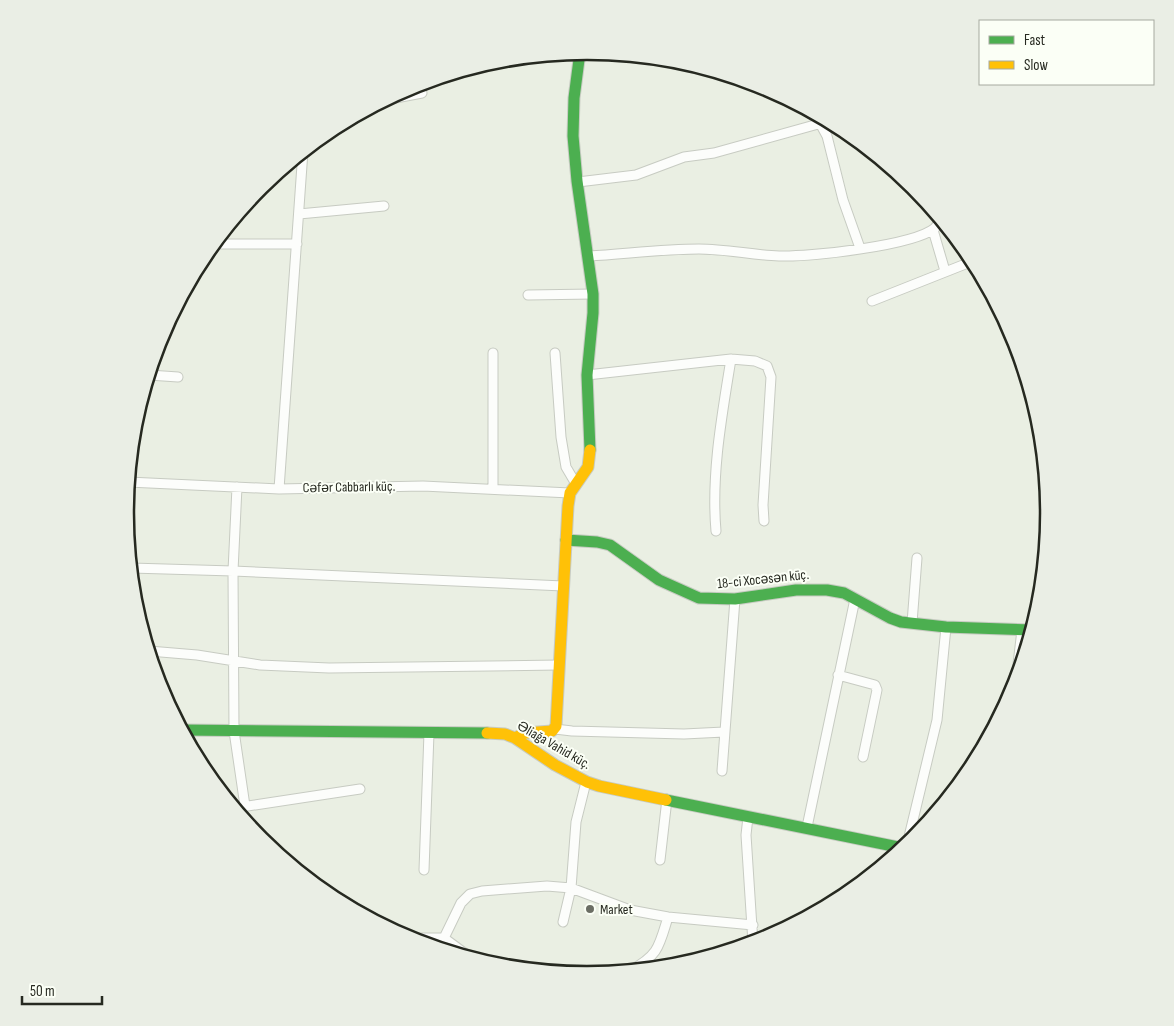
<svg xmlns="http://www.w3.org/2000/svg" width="1174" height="1026" font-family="'Sofia Sans Condensed',sans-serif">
<rect width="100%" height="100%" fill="#eaefe3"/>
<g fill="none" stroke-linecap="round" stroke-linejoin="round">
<g stroke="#c7cbc2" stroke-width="11">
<path id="street" d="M385,100L422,93
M815,114L827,136L843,200L860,248
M578,182L636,175L684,157L714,153L829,121
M299,214L384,206
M933,230L945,271
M213,244H297
M589,256C625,254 663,249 699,249C726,249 752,255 779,256C808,257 913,246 935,228C938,225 939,222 939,218
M528,295L593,294
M872,301L973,261
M555,353L561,437L566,467L576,484
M149,375L178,377
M587,375L731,359L755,361L767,366L771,377L763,505L764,521
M128,482L279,489L423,486L570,493
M237,487L233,571L234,731L245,806
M279,489L303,151
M493,489V353
M716,531C711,474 722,415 731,359
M131,568L233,571L563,586
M912,623L917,558
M149,651L197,655L260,665L329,668L559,665
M838,675L875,685L877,690L863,757
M1016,681L1022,630
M555,729L572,731L684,734L724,732
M722,771L735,599
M235,808L360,789
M748,817L746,835L753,943
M807,827L855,599
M907,845L937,720L946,627
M660,860L667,799
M424,870L429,733
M563,922L571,888L576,822L586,782
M412,940L418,938H444L461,903L470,894L482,891L547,886L571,888L630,910L668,917L753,925
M441,949L444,938L471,958
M631,970C659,955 659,946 668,917"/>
</g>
<g stroke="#c7cbc2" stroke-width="13">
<path id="fast" d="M580,52L574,98L573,136L577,181L593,294V313L587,375L590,450
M566,540L597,542L610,545L659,580L699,598L735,599L796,590H827L844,593L890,618L901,622L946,627L1032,630
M182,730L487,733
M666,800L903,848"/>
</g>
<g stroke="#c7cbc2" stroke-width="13">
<path id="slow" d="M487,733L505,734L515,738L555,765L587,782L599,786L666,800
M515,738L525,733L552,731L556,726L568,506L570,493L588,467L590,450"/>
</g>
<use href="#street" stroke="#fcfdfb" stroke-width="9"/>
<use href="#fast" stroke="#4caf50" stroke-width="11"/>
<use href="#slow" stroke="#ffc107" stroke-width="11"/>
</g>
<circle fill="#6b6e64" stroke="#fbfff6" stroke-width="2" cx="590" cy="909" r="5"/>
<g text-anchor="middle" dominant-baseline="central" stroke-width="4" stroke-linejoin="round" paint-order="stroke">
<g font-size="14" fill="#262920" stroke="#fbfff6">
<text transform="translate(349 487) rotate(-1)">Cəfər Cabbarlı küç.</text>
<text transform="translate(763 579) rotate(-6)">18-ci Xocəsən küç.</text>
<text transform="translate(554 745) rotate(30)">Əliağa Vahid küç.</text>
</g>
<g font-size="14" fill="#262920" stroke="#fbfff6" text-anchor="start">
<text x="600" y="909">Market</text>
</g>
</g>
<path d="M0 0H1174V1026H0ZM134 513a453 453 0 1 1 906 0a453 453 0 1 1-906 0Z" fill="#eaeee5" fill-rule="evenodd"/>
<path fill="none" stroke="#262920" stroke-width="2.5" d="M134 513a453 453 0 1 1 906 0a453 453 0 1 1-906 0Z"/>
<rect x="979" y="20" width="175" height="65" fill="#fbfff6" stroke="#a6a9a0"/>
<rect x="989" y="36" width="25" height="8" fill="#4caf50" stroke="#a6a9a0"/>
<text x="1024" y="45" font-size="15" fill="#262920">Fast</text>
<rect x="989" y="61" width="25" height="8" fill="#ffc107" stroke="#a6a9a0"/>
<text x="1024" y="70" font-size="15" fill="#262920">Slow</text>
<path d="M22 996v8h80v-8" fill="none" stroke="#262920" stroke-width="2.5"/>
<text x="30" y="996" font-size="15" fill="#262920" stroke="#fbfff6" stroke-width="4" paint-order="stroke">50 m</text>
</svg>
